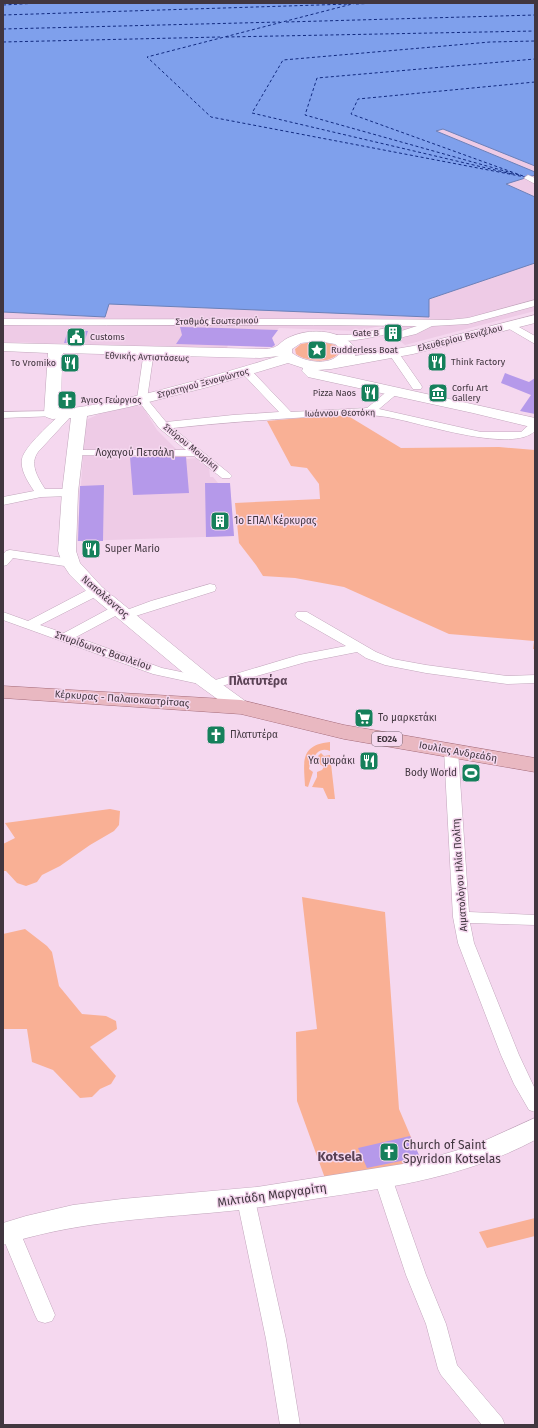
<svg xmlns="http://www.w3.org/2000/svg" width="538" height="1428" font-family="'Fira Sans',sans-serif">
<rect width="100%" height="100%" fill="#f5d8ef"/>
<path fill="#eecbe6" d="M443,129L535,166V172L436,131Z
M535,175V197L506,184Z
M535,263V311L405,345L381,326L356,331L279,328L272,338L275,347L228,345L227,348L3,342V312L105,317L109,304L428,317L429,299Z
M141,404L157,430L176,449V450L80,451L86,420L99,414Z
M83,456H186L187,459L197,458L209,467L210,477H213L218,483H228L230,486L234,536L77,541Z"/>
<path fill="#f9b095" d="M318,341L335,345L339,350V353C330,364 307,362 296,354L295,349L301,344Z
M345,414L401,448L499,447L535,450V649H533L534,641L449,634L344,587L295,578L263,576L256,565L239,543L235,503L320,499L319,484L307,468L291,466L267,421Z
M330,742V751C321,747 314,753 313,762L310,764L309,769L313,772L308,787L305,786C304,763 299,745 330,742Z
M321,753L324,756L330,755L335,799H328L323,788L312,787L317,777V772L322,770L324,767L317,762L318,756Z
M110,809L120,811L119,825L114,831L90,845L60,866L42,875L37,882L26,886L17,883L6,871H3V844L15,838L5,823Z
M302,897L385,912L399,1109L422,1163L326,1181L297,1101L296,1032L317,1029Z
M25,929L47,946L52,952L59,986L82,1014L106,1016L116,1021L117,1029L90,1047L116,1076L111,1084L100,1089L92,1097L80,1098L53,1070L32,1062L27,1029H3V934Z
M535,1218V1236L487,1248L479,1232Z"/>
<path fill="#7fa0ec" stroke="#6c80b8" d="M3,3H535V166L443,129L436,131L535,172V175L506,184L535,197V263L429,299V317L109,304L105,317L3,312Z"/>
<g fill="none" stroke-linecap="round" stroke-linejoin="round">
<path stroke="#112a80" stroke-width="1" stroke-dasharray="3 2.5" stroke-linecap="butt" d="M356,3L147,57L211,117L525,177
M356,4L379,3
M3,5L39,3
M3,15L350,4
M286,22L535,15
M3,29L280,22
M226,37L535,31
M3,42L220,37
M512,174L252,113L283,60L490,42L535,41
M519,175L305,115L317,78L535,59
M523,176L351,114L358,99L535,82"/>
</g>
<path fill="#b599ea" d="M180,327L221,328L278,330L272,338L275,345L272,347L176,344L182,335Z
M68,330L88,331L84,343H64Z
M505,373L529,382L535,378V414L520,411L531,395L501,383Z
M62,394L74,396L72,405H62Z
M130,457H186L189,493L133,495Z
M205,483H230L234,536L206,537Z
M104,485L103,541H78L80,486Z
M410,1136L420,1157L367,1168L358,1148Z"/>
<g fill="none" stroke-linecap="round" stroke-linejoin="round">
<g stroke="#c2a6bc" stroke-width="1">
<path id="street" d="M528,175L535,178V184L524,178Z
M535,300V306L468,324L432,326L416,334L399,338L395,337L394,335L395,333L417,326C279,324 141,326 3,325V319C151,320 300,318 448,320L468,318Z
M510,322L535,336V344L506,327L505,325Z
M388,328L392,329L393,331L392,333C379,336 331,347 323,338L328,335H348Z
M149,348L154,351L147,399L166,422L233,415L279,412L242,373L241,371L246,368L250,369L291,412L367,408L390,389L394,388L399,391L398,393L379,409L481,432H521L531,423L535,422V431C513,453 426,425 397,419C368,412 339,416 309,417C263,420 218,423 173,428L230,474L232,476L230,478H222L194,456L70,455L68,453L70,451L74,450H186L159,428L137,399L144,351Z
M394,351L398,352L421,385L422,387L421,389H413L389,354Z
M52,411L58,414L56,416L3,418V412Z
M67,411L73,414L38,452C29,464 38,478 45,489H74L76,492L74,495L70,496L41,497L3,505V497L34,491C28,482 20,470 22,459C24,447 53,421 63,412Z
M10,550L71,559L75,560L77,563L75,566L71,567L13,558L7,565L3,566V554L6,551Z
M210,584L215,585L216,588L215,591L126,619L121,618L119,615L121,613L76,637L162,668L210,678L212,681L299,655L346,646L297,618L295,615L297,612H307L376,652L393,659L426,665L507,676L535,675V683L507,684L426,673L385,665L366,658L357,652L306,662L211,689L206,688L204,685L153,674L3,620V612L28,621L91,588H101L102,591L101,594L40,625L64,633L114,606H124L125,609L124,611L151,601Z
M451,746L456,747L458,750L469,912L535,915V925L470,923L474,943L519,1055L535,1089V1112L529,1110L514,1084L501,1055L458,943L453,917L444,750L446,747Z
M383,1171L390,1173L392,1178L426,1275L446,1324L457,1365L502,1418L505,1425H482L441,1375L438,1369L426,1324L406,1275L374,1178L376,1173Z
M246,1193L253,1195L255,1200L286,1339L300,1425H280L266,1339L237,1200L239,1195Z
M10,1224L17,1227L20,1232L55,1315L52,1321L45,1323L38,1321L35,1315L3,1238V1227Z"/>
</g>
<g stroke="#c2a6bc" stroke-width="1">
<path id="secondary" d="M535,315V323L413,354L331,369L318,370L535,418V428L473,413L308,377L302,371L303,368L288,363L208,387L129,407L87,416L78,492L76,551L80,563L102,587L212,677L248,703L251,707L248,711L241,713L234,711L198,685L90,595L70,575L62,563L58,551L62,492L71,418L52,419L46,417L44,414L48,353L3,351V343L263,349C280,349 278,342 290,337C311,327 344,330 357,350L355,356L413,346ZM318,341L335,344L342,350C334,367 305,363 292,353V349L301,343ZM63,353L260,358L279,356C237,369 196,381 153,392C122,399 92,407 60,409Z
M535,1118V1140C468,1176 394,1187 320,1198C283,1204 246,1210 209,1213C139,1219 70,1223 3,1245V1223L26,1216L73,1205L122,1199L257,1187L403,1164L431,1158L475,1145Z"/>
</g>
<g stroke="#a46b79" stroke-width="1">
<path id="primary" d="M3,686L241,700L344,725L535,758V772L344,739L241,714L3,698Z"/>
</g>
<use href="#street" fill="#fff" fill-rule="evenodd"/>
<use href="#secondary" fill="#fff" fill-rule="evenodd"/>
<use href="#primary" fill="#e9b8c1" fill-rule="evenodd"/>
</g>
<defs>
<g id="building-square" transform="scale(1)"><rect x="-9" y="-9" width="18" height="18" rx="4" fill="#15805b" stroke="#f5d8ef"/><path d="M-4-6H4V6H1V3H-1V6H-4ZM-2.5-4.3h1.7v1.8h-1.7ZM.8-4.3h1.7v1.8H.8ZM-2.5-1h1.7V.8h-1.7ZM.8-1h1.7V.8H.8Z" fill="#fff"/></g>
<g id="civic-square" transform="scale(1)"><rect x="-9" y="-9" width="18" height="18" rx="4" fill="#15805b" stroke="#f5d8ef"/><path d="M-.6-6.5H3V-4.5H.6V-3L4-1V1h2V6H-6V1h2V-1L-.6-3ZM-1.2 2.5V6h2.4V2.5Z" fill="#fff"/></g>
<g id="sight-square" transform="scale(1)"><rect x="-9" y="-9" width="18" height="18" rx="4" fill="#15805b" stroke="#f5d8ef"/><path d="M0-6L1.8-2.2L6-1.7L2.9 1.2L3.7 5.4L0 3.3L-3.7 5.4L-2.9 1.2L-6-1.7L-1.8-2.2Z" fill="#fff"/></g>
<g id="restaurant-square" transform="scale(1)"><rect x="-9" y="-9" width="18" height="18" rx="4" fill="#15805b" stroke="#f5d8ef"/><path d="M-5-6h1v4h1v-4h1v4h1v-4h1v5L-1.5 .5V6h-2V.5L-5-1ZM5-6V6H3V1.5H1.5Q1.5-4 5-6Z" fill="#fff"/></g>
<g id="museum-square" transform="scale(1)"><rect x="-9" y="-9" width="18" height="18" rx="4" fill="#15805b" stroke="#f5d8ef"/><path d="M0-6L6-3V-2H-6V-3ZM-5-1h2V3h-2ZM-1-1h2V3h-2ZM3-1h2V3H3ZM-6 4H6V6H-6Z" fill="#fff"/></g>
<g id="church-square" transform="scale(1)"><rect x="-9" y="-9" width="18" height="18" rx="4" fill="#15805b" stroke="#f5d8ef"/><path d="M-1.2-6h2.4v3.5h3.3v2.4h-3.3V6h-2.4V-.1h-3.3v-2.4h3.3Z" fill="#fff"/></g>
<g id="supermarket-square" transform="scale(1)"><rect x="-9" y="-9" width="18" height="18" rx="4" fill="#15805b" stroke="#f5d8ef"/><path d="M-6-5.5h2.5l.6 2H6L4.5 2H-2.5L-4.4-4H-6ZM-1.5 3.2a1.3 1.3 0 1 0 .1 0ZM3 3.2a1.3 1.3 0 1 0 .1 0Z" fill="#fff"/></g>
<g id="stadium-square" transform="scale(1)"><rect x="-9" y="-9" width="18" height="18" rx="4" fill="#15805b" stroke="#f5d8ef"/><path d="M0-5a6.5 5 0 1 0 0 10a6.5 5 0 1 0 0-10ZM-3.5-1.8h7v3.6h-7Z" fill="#fff"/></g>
</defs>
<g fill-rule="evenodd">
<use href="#building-square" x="393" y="333"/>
<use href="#civic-square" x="76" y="337"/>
<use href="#sight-square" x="317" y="350"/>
<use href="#restaurant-square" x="437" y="362"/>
<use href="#restaurant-square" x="70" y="363"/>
<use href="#restaurant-square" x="370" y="393"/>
<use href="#museum-square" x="438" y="393"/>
<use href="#church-square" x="67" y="400"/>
<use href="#building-square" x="220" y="521"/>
<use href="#restaurant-square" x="91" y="549"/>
<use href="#supermarket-square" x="364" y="718"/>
<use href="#church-square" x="216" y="735"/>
<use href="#restaurant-square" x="369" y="761"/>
<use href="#stadium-square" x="471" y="773"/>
<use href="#church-square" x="389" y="1152"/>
</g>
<g text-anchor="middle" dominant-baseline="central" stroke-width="3" stroke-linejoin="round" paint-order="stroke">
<g font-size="9" fill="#41363f" stroke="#f5d8ef">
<text transform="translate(217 321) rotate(-1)">Σταθμός Εσωτερικού</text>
<text transform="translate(460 338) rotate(-14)">Ελευθερίου Βενιζέλου</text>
<text transform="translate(147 357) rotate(2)">Εθνικής Αντιστάσεως</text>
<text transform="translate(203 383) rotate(-15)">Στρατηγού Ξενοφώντος</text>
<text transform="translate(340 413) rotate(-1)">Ιωάννου Θεοτόκη</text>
<text transform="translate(191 447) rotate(39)">Σπύρου Μουρίκη</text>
</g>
<g font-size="9" fill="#41363f" stroke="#f5d8ef" text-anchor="start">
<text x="379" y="333" text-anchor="end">Gate B</text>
<text x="90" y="337">Customs</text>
<text x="331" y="350">Rudderless Boat</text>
<text x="451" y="362">Think Factory</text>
<text x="56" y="363" text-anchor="end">To Vromiko</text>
<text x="452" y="388">Corfu Art<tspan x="452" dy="10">Gallery</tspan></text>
<text x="356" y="393" text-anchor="end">Pizza Naos</text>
<text x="81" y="400">Άγιος Γεώργιος</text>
</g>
<rect fill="#f5d8ef" stroke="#776774" stroke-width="1" x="372" y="732" width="30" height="14" rx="3"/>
<g font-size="9" font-weight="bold" fill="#41363f">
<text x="387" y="739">ΕΟ24</text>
</g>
<g font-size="10" fill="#41363f" stroke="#f5d8ef">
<text x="135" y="453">Λοχαγού Πετσάλη</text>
<text transform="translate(105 597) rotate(41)">Ναπολέοντος</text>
<text transform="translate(103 651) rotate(19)">Σπυρίδωνος Βασιλείου</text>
<text transform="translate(122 699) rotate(4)">Κέρκυρας - Παλαιοκαστρίτσας</text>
<text transform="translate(458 752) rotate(10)">Ιουλίας Ανδρεάδη</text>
<text transform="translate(460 875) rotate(-94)">Αιματολόγου Ηλία Πολίτη</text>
</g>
<g font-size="10" fill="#41363f" stroke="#f5d8ef" text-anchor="start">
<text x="234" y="521">1ο ΕΠΑΛ Κέρκυρας</text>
<text x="105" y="549">Super Mario</text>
<text x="378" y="718">Το μαρκετάκι</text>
<text x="230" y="735">Πλατυτέρα</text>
<text x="355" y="761" text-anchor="end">Υα ψαράκι</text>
<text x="457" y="773" text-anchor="end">Body World</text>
</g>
<g font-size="12" font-weight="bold" fill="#5a4255" stroke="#f5d8ef">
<text x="258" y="681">Πλατυτέρα</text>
</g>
<g font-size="12" fill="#41363f" stroke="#f5d8ef" text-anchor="start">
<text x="403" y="1145">Church of Saint<tspan x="403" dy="14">Spyridon Kotselas</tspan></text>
</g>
<g font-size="12" fill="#41363f" stroke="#f5d8ef">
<text transform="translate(272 1195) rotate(-8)">Μιλτιάδη Μαργαρίτη</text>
</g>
<g font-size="13" font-weight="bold" fill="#5a4255" stroke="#f5d8ef">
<text x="340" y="1156">Kotsela</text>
</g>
</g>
<rect width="538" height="1428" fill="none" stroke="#41363f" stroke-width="8"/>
</svg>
